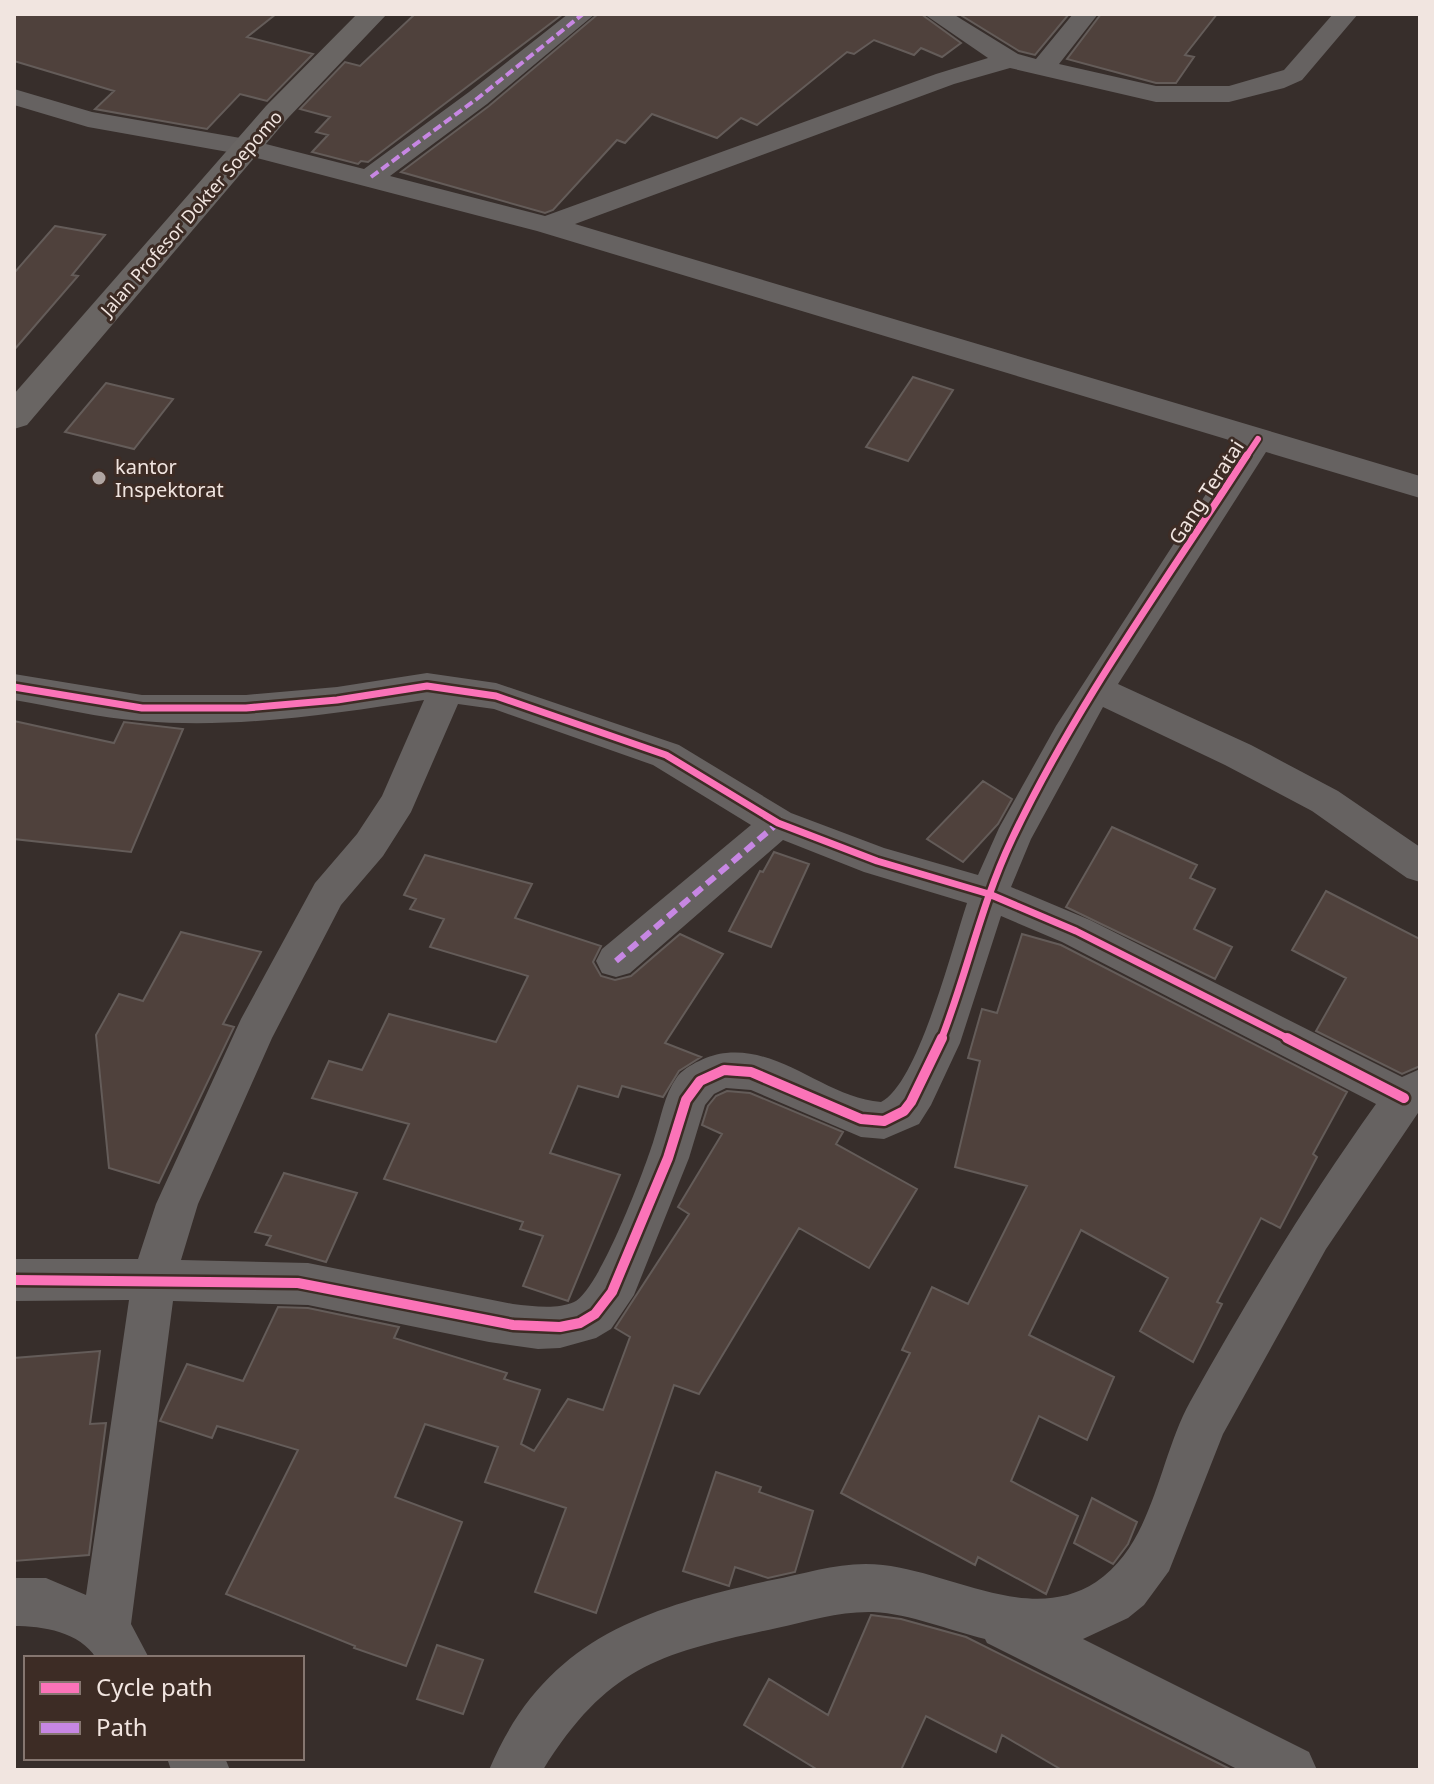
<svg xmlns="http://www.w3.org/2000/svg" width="1434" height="1784" font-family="'Noto Sans',sans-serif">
<rect width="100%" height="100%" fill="#372e2b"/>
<path fill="#4f413c" stroke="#645c59" stroke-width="2" d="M14,14H276L247,37L313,54L267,101L240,94L207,129L95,109L114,91L14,61Z
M415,14H563L368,162L361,161L358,164L312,152L328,135L316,132L330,117L300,109L345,62L360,66Z
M598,14H921L961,43L942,57L921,48L914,55L874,40L854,54L847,52L757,125L741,118L717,138L652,114L625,143L617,140L553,210L545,213L401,172L489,106Z
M959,14H1069L1035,55L1019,51Z
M1101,14H1217L1185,55L1194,57L1176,83H1156L1067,59Z
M55,226L105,235L72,275L78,276L14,350V273Z
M913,377L953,390L908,461L866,447Z
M106,383L173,399L134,449L65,432Z
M14,721L114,743L124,722L183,729L131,852L14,839Z
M983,781L1012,799L998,824L963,862L927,839Z
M1112,827L1197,865L1190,878L1215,889L1194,929L1232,947L1215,979L1066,907Z
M774,852L809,864L771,947L729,931L760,871L763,872Z
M425,855L532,884L515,918L601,946L593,962L601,976L615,980L631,976L680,934L723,954L665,1043L701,1057L679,1071L663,1097L622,1086L618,1097L578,1086L550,1153L620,1175L568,1301L523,1286L543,1236L520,1229L523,1222L384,1179L409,1124L312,1098L329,1061L362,1070L389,1014L496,1042L528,976L430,947L444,919L410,909L416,899L404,895Z
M1326,891L1420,939V1066L1402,1074L1316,1031L1346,978L1292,950Z
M181,932L261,952L223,1024L234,1027L159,1183L109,1168L96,1035L119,994L143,1001Z
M1022,934L1061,945L1347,1092L1313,1154L1317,1157L1280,1228L1261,1218L1217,1302L1222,1304L1193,1362L1140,1331L1168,1278L1081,1230L1029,1335L1114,1377L1087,1440L1039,1416L1011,1481L1078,1516L1046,1594L978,1557L975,1565L841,1493L910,1353L902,1350L932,1287L968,1304L1027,1186L955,1167L980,1061L968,1058L982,1009L997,1013Z
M727,1091L750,1093L843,1132L836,1144L917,1189L869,1268L799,1228L699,1394L674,1385L596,1613L535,1592L566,1508L485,1482L498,1447L425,1424L395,1497L462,1522L406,1666L354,1648L355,1646L226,1594L298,1450L217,1426L212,1438L160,1421L187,1364L243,1381L278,1307L308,1308L399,1327L394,1338L507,1373L504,1379L540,1390L521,1444L534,1451L568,1399L603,1410L630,1337L615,1328L689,1214L678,1207L722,1134L702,1125L708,1106L716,1096Z
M284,1173L357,1193L326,1262L266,1245L271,1236L255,1232Z
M100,1351L90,1424L106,1423L89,1555L14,1561V1358Z
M716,1472L761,1487L759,1492L813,1511L795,1572L768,1578L735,1567L729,1586L683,1571Z
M1092,1498L1137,1522L1128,1544L1113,1564L1074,1543Z
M871,1615L901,1619L966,1637L1232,1770H1062L1002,1735L996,1752L926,1716L901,1770H818L744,1725L769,1679L828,1715Z
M437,1645L483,1660L463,1714L417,1699Z"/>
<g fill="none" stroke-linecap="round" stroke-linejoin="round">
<path fill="#666261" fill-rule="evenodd" d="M568,14H595L487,104L390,176L545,216L936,74L988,58L924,14H953L1018,54L1036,59L1073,14H1098L1059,64L1156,86H1229L1284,70L1333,14H1358L1302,80L1284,88L1229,102H1156L1010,68L954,84L575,224L1420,476V498L1266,452L1118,684L1251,745L1338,791L1420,847V882L1407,878L1312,811L1225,765L1103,707L1031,839L1011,887L1090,920L1402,1077L1420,1069V1110L1326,1249L1223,1434L1169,1571L1144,1605L1128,1618L1083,1639L1309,1752L1317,1770H1239L987,1643L985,1639C948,1630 911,1614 873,1612C840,1611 809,1621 777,1628C663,1653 609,1664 543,1770H489C544,1639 644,1608 772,1580C808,1573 845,1560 883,1565C950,1572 1031,1625 1096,1582C1154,1543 1158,1460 1190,1402C1247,1300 1308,1199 1376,1104L1062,942L1001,916L960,1043L931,1105L919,1124L884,1139L861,1137L751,1090L726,1088L714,1094L705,1105L689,1158L634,1295L611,1329L596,1338L560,1348L538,1349L489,1342L308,1305L173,1301L131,1624L149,1658H96C80,1632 43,1626 14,1626V1578H46L86,1595L129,1300L14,1301V1259H138L156,1204L241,1019L315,883L357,834L382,796L424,700C332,714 236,729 142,721C99,718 56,707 14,700V674L142,695H246L337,687L427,673L496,683L679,745L791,813L884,848L978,875L999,828L1056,726L1239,443L537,231L245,155L88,127L14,105V89L92,112L246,139L364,169L469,92ZM458,704L494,709L653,765L751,825L602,949L596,961L602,973L616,977L630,973L783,840L864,872L967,903C953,945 918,1084 881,1102C827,1098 782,1047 726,1053C711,1054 686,1065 677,1077C664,1095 661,1118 654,1139C645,1169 599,1291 574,1302C556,1310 532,1306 513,1304L308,1263L181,1260L198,1204L272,1038L341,905L383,856L411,812Z
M167,1758H225L230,1770H171Z"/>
<path fill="#696563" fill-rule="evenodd" d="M357,14H387L288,118L27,425L14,429V394L266,106Z"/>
<path stroke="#c787e3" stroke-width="4" stroke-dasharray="9 4" stroke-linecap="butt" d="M371,177L478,98L583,14"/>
<path stroke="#c787e3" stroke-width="6" stroke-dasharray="11 6" stroke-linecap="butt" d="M616,961L778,823"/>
<g stroke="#3d2c25" stroke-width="10">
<path id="cycleway-far2" d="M1246,457L1258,439"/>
</g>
<g stroke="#3d2c25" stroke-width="12">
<path id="cycleway-far1" d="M14,687L142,708H246L337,700L427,686L496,696L666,755L778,823L877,861L989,894L1076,931L1291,1040
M941,1040C967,974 981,904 1012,839C1076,704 1166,581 1247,455"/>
</g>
<g stroke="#3d2c25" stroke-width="15">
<path id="cycleway" d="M1287,1038L1404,1098
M14,1280L298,1283L513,1325L560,1327L580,1323L595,1314L612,1292L668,1158L686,1100L700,1081L724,1070L751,1072L861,1119L884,1121L904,1111L911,1102L942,1038"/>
</g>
<use href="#cycleway-far2" stroke="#fb73b8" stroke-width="6"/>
<use href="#cycleway-far1" stroke="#fb73b8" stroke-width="7"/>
<use href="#cycleway" stroke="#fb73b8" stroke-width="10"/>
</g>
<circle fill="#b0a5a1" stroke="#3d2c25" stroke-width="3" cx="99" cy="478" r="8"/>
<g text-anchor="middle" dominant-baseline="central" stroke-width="6" stroke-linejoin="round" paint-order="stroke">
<g font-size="18" fill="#f1e5e0" stroke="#3d2c25">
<text transform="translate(191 213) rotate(-49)">Jalan Profesor Dokter Soepomo</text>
</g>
<g font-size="20" fill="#f1e5e0" stroke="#3d2c25" text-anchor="start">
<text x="115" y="466">kantor<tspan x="115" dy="23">Inspektorat</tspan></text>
</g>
<g font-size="20" fill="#f1e5e0" stroke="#3d2c25">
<text transform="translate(1206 492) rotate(-57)">Gang Teratai</text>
</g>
</g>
<rect width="1434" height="1784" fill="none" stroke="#f1e5e0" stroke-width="32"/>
<rect x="24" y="1656" width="280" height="104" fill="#3d2c25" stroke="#857670" stroke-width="2"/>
<rect x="40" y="1682" width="40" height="12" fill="#fb73b8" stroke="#857670" stroke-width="2"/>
<text x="96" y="1696" font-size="24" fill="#f1e5e0">Cycle path</text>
<rect x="40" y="1722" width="40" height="12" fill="#c787e3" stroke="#857670" stroke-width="2"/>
<text x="96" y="1736" font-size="24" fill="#f1e5e0">Path</text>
</svg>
